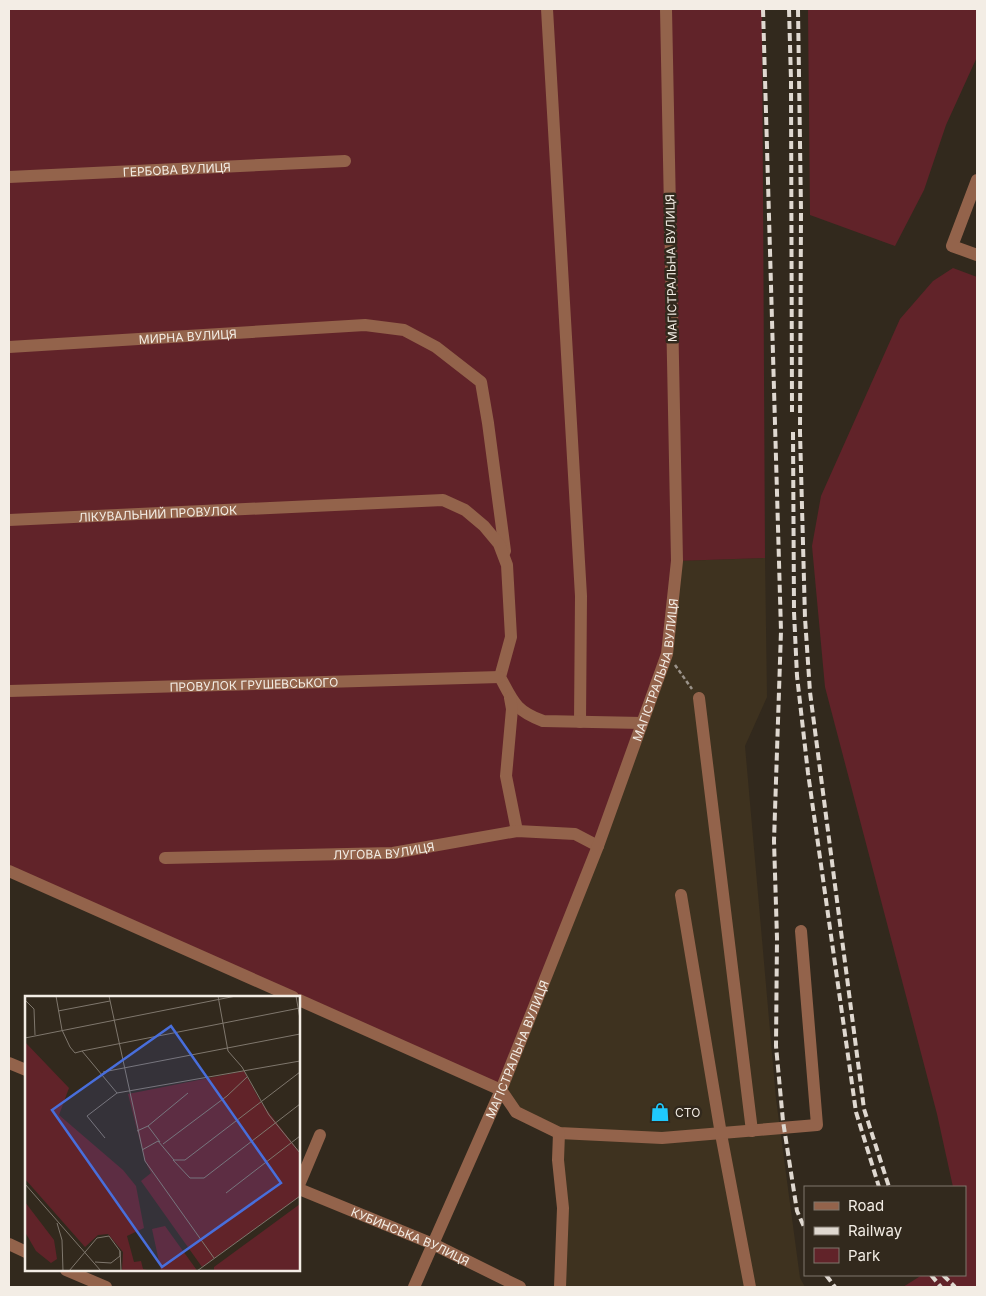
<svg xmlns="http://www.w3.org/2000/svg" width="986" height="1296" font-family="Inter,sans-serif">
<rect width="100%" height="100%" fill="#32291d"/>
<path fill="#3e321f" d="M765,558L767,697L745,746L776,1099L800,1278L805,1287H560L559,1133L516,1112L501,1090L677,561Z"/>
<path fill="#612329" d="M9,9H762L765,558L677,561L667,654L501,1090L9,871Z
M808,9H977V57L946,125L924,190L895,246L810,215Z
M953,268L977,277V1287H903L922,1275H965V1246L966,1245L965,1187H953L937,1114L825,687L812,546L821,496L900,319L933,281Z"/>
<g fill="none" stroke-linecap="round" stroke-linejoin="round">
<path stroke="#9b938a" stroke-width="2.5" stroke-dasharray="4 2.5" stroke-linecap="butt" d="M675,665L692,689"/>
<g stroke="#93634b" stroke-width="12">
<path d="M547,9L581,596L580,722"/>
<path id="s1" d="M9,177L345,161"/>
<path d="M977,180L952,246L977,255"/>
<path id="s2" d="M9,347L365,325L404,330L436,347L481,382L488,423L505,551"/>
<path id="s3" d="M9,520L443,500L465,510L484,526L499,544L507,565L511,637L500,677C513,701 515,711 543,721L642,723"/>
<path id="s4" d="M9,691L500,677"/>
<path d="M510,698L512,709L506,776L517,831"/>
<path d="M699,698L752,1131"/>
<path id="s5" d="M165,858L393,853L517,831L575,834L598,846"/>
<path d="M9,871L293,997"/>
<path d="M681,895L721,1134L750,1287"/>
<path d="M299,1000L501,1090"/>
<path d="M9,1063L26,1070"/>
<path d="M501,1090L516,1112L559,1133L662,1138L817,1125L801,931"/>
<path d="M559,1133L558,1160L563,1208L560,1287"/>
<path d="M299,1185L320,1135"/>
<path id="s6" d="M299,1189L433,1244L520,1287"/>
<path d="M9,1244L26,1252"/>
<path d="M66,1270L106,1287"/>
<path id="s7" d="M414,1287L501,1090L598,846L667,654L677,561L666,9"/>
</g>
<path stroke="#dfd8d0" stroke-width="4" stroke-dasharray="8 4" stroke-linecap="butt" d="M763,9L781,631L774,841L777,938L776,1046L783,1121L797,1211L805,1229
M789,9L791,80L792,412
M798,9L801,210L800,432L805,618L810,692L864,1109L889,1187
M793,432L794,612L797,676L808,773L856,1112L879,1187
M826,1275L835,1287
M931,1275L941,1287
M943,1275L955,1287"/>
</g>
<defs>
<g id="shop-bare" transform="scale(1.5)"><path d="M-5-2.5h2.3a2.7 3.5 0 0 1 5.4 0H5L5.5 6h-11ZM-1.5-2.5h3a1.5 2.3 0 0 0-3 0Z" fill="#1fc9fd" stroke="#32291d" stroke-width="2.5" paint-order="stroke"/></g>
</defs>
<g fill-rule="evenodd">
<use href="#shop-bare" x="660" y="1112"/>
</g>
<g text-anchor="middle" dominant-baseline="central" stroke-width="5" stroke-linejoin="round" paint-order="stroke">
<g font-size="12" fill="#f3ede5" stroke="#32291d">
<text stroke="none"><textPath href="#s1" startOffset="168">ГЕРБОВА ВУЛИЦЯ</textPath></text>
<text transform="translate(671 268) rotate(-91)">МАГІСТРАЛЬНА ВУЛИЦЯ</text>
<text stroke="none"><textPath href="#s2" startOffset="179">МИРНА ВУЛИЦЯ</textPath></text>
<text stroke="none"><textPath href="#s3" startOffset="149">ЛІКУВАЛЬНИЙ ПРОВУЛОК</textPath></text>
<text stroke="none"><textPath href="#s7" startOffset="664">МАГІСТРАЛЬНА ВУЛИЦЯ</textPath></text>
<text stroke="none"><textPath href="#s4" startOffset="245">ПРОВУЛОК ГРУШЕВСЬКОГО</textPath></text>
<text stroke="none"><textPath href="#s5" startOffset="219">ЛУГОВА ВУЛИЦЯ</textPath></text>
<text stroke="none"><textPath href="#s7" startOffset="259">МАГІСТРАЛЬНА ВУЛИЦЯ</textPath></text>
<text stroke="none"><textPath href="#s6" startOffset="121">КУБИНСЬКА ВУЛИЦЯ</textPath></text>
</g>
<g font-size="12" fill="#f3ede5" stroke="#32291d" text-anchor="start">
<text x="675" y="1112">СТО</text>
</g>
</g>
<g transform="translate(25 996)">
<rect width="275" height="275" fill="#32291d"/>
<path d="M0,46L44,92L34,119L98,174L111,190L119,232L102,240L109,266L116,265L118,273L126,275H97L98,256L83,238L73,239L60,251L0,183ZM219,75L235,105L275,157V200L177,271L116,185L126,177L120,165L103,98ZM0,206L29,244L32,263L26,267L11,255L0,236ZM275,208V275H189V271ZM140,230L171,273L170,275H136L127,233Z" fill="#612329"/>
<path fill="none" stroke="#7f776d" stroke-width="1" d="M31,0L37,34L45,51L50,57L57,55L92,97M84,0L120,165L189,262M193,0L203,55L217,71L244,119L275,157M271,0L275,23M0,4L9,13L10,39M33,15L85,5M0,42L211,0M57,55L275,12M78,76L275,38M123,130L135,146M112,135L123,130L163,97M80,142L62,120L92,97L275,65M138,148L202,100L222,81M117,154L133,145L149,164H160L275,76M148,164L165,182H179L275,108M0,188L76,275M201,197L275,140M32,227L37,244L38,275M95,255L96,275M44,275L72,242L84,240L95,255V260L86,267L70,266M172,275L275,200"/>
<path fill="#486edb" fill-opacity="0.15" stroke="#486edb" stroke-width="2.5" d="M146,30L256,187L137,271L27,114Z"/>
<rect width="275" height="275" fill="none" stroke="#f3ede5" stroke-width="2.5"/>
</g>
<rect width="986" height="1296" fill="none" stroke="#f3ede5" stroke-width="20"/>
<rect x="804" y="1186" width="162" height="90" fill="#32291d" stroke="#7f776d"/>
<rect x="814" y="1202" width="25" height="8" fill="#93634b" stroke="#7f776d"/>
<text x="848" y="1211" font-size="15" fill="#f3ede5">Road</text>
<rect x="814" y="1227" width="25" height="8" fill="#dfd8d0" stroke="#7f776d"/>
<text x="848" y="1236" font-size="15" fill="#f3ede5">Railway</text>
<rect x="814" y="1248" width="25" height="15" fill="#612329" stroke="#7f776d"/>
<text x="848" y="1261" font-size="15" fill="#f3ede5">Park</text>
</svg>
